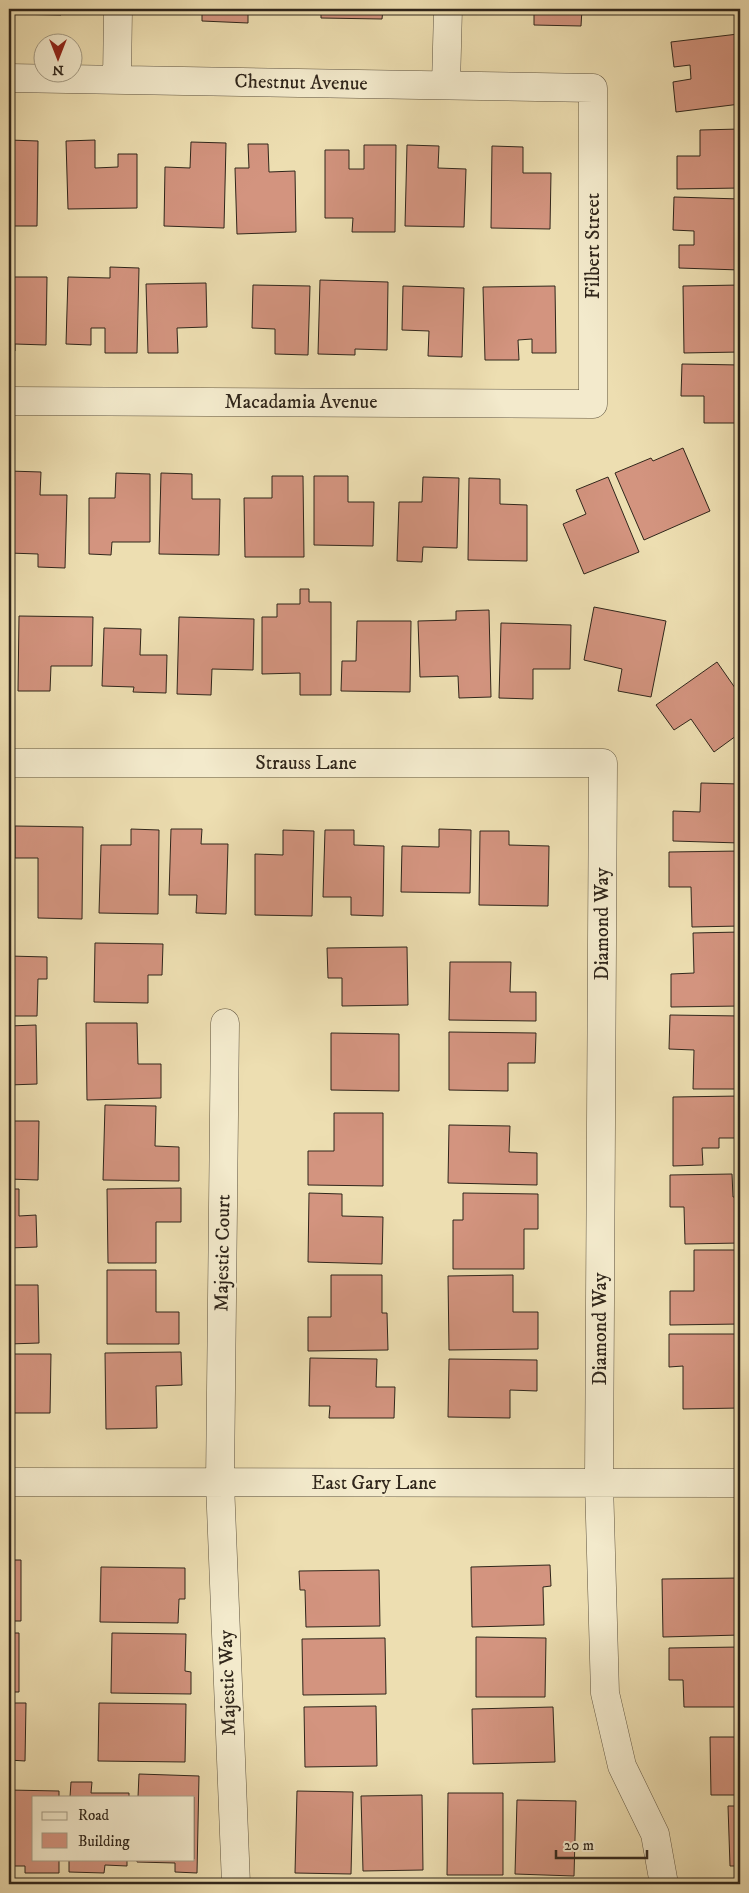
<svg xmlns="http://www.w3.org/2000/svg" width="749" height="1893" font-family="'IM FELL DW Pica',serif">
<rect width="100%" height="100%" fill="#eddeb1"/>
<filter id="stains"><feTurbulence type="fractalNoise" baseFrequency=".004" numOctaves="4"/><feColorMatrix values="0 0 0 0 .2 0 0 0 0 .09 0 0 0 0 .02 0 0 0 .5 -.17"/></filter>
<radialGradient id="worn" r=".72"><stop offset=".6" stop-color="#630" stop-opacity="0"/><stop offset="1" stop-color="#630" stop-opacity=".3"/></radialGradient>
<path fill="#d3947f" stroke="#30261b" d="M9,9H61V15L9,14Z
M202,9H248V23L202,21Z
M321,9H383L382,19L321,18Z
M534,9H582L581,26L534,25Z
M738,34L740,48V104L676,112L673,82L691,79L690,65L674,67L671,42Z
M740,129V188L677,189V156H700V130Z
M9,140L38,141L37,226H9Z
M95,140V168L118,167V154H137V208L68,209L66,141Z
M191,142L226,143L224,228L164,226L165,167L190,168Z
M248,144H268L269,172L295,171L296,232L237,234L235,168H249Z
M364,145H396L395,232H352L353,218H325V150H349V169H364Z
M407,145L439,146L438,168L466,169L464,227L405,226Z
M492,146L523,147V173H551L550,229L491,228Z
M674,197L740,199V270L679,268V245H694V231L673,230Z
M110,267L139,268L137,353H105V328H91V345L66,344L68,277L110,278Z
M9,277H47L46,345L15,344V351H9Z
M320,280L388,282L387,350L355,349V355L318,354Z
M206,283L207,327L177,328L178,353H148L146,284Z
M253,285L310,286L308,355L275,354V329L252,328Z
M740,285V352L684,353L683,286Z
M403,286L464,288L462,357L428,356L429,331L402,330Z
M555,286L556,353H532V339L518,340L519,360H485L483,287Z
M682,364L740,365V423H704V396H681Z
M683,448L710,511L644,540L615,473L651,458L653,461Z
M9,471L41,472L40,495H67L65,568L38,567V554L9,553Z
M116,473L150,474V542H112L111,555L89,554V498H115Z
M161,473L192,474V499H220L219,555L159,554Z
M272,476H303L304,557H245L244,498H272Z
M314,476H348V502H374L373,546L314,545Z
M423,477L459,478L457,548L423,547L422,562L397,561L399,502H422Z
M608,477L639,552L584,574L563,524L586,514L576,490Z
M469,478L500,479V504L527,505V561L468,560Z
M300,589H309V602H331V695H300V673L262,674V617H277V604H300Z
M594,607L666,621L651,697L618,691L622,669L584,660Z
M489,610L491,697L459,698L458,676L420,677L418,621L456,620V611Z
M19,616L93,617L92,666H51L50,691H18Z
M179,617L254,619L253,670L212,669L211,695L177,694Z
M357,621H411L410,692L341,691L342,661H356Z
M501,623L571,625L570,669H533V699L499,698Z
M104,628L141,629L140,655H167L166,693L133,692L134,687L102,686Z
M717,662L740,695V733L714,752L691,719L674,730L656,705Z
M701,783L740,784V843L673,841V811L700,812Z
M15,826L83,827L82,919L38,918V858H15Z
M131,829L159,830L158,914L99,913L101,845H131Z
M171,829H202L201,844H228L226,914L196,913L197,895H169Z
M439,829L471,830L470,893L401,892L402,846L439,847Z
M283,830L314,831L312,916L255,915V854L283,855Z
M325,830H354V845L384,846L383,916L351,915V897H323Z
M480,831H509V845L549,846L548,906L479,905Z
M740,851V926L692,927L691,887H669V852Z
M740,932V1006L671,1007V974L694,973L693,933Z
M95,943L163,944L162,975H148V1003L94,1002Z
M407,947L408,1005L342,1006V978H328L327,948Z
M9,956L47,957V979H38L37,1016H9Z
M450,962H511L510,992H536V1021L449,1020Z
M670,1015L740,1016V1089H693L694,1050L669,1049Z
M86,1023H137L138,1064H161V1098L87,1100Z
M36,1025L37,1084L9,1085V1026Z
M449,1032L536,1033L535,1063H508V1091L449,1090Z
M331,1033L399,1034V1091L331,1090Z
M740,1096V1138H719V1148H702L703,1165L673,1166V1097Z
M105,1105L156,1106L155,1146L179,1147V1181L103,1180Z
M334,1113H383V1186L308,1185V1151H334Z
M9,1121H39L38,1180L9,1179Z
M449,1125L510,1126L509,1152L537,1153V1185L448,1183Z
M732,1174L733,1197H740V1243L685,1244L684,1207H670V1175Z
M181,1188V1222H156V1263H108L107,1189Z
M9,1189H19V1216L36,1215L37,1247L9,1248Z
M309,1193L342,1194V1216L383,1217L382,1264L308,1262Z
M463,1193L538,1194V1229H524V1269H453V1220H463Z
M694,1250H740V1324L670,1325V1291H694Z
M107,1270H156V1312H179V1344H107Z
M331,1275H382V1313H387L388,1350L308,1351V1317H331Z
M513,1275V1312H538V1349L449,1350L448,1276Z
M9,1285H38L39,1343L9,1344Z
M669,1334H740V1408L683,1409V1366L669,1367Z
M181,1352L182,1385L156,1386L157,1428L106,1429L105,1353Z
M9,1354H51L50,1413H9Z
M310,1358L377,1359L376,1387H395L394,1418H329L330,1406H309Z
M449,1359L537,1360V1391L510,1390V1418L448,1417Z
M9,1560H21V1621H9Z
M550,1565L551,1586L543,1587L544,1625L472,1627L471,1567Z
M101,1567L185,1568V1599H179L178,1623L100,1622Z
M379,1570L380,1626L306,1627L305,1590H300L299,1571Z
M740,1578V1635L663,1637L662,1579Z
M9,1633H19V1692H9Z
M112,1633L186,1634L185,1671L191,1672V1694L111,1693Z
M476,1637L546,1638L545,1697H476Z
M385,1638L386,1694L303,1695L302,1639Z
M740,1647V1707H684L683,1680H669V1648Z
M9,1703H26L25,1761L9,1760Z
M99,1703L186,1704L185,1762L98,1761Z
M376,1706L377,1766L305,1767L304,1707Z
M553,1707L555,1762L473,1764L472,1709Z
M710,1737H740V1795H711Z
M139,1774L199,1776L197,1873L175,1872V1863L137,1862V1859H194V1797H138Z
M71,1782H92L91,1793H129V1797H70Z
M9,1790L59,1791V1797H34V1859H59V1873H25V1866H9Z
M297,1791L353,1792L351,1874L295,1873Z
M448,1793H503V1875H447Z
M422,1795L423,1870L363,1871L361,1796Z
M517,1800L576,1801L574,1876L515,1874Z
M728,1806H740V1866H730Z
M69,1859H127V1866L105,1865L104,1873L69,1872Z"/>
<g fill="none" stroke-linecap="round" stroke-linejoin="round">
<g stroke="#5f5440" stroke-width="29">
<path id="minor" d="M9,78L593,88V404L9,401
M117,79L118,9
M446,85L448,9
M9,763H603L599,1483L605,1693L622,1766L655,1834L664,1884
M225,1023L220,1483L236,1884
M9,1482L740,1483"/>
</g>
<use href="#minor" stroke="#f3eacc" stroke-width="28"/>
</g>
<g text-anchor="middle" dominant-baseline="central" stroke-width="5" stroke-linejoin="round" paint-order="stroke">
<g font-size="20" fill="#30261b" stroke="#f3eacc">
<text transform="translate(301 83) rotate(1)">Chestnut Avenue</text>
<text transform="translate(593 246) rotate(-90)">Filbert Street</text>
<text x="301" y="402">Macadamia Avenue</text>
<text x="306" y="763">Strauss Lane</text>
<text transform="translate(602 924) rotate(-90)">Diamond Way</text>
<text transform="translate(223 1253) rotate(-89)">Majestic Court</text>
<text transform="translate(600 1329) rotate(-90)">Diamond Way</text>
<text x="374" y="1483">East Gary Lane</text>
<text transform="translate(228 1683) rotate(-92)">Majestic Way</text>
</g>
</g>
<rect width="749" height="1893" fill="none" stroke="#eddeb1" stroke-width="30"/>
<rect x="10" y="10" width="729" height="1873" fill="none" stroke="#30261b" stroke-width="2.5"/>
<rect x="15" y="15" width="719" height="1863" fill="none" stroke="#30261b"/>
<rect x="32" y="1796" width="162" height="65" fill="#f3eacc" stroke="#a59c85"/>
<rect x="42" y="1812" width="25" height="8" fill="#f3eacc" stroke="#a59c85"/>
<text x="78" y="1820" font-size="15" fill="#30261b">Road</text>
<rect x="42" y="1833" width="25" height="15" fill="#d3947f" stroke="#a59c85"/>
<text x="78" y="1846" font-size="15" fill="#30261b">Building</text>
<g transform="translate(58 58) rotate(180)"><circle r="24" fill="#f3eacc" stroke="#a59c85"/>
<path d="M0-4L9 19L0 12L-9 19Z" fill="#8f2418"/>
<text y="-8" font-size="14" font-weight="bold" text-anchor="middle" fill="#30261b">N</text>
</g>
<path d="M556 1850v8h91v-8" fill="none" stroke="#30261b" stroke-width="2.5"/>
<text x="564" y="1850" font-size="15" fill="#30261b" stroke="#f3eacc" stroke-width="4" paint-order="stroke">20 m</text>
<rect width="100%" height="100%" filter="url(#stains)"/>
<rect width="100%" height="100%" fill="url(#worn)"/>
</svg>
